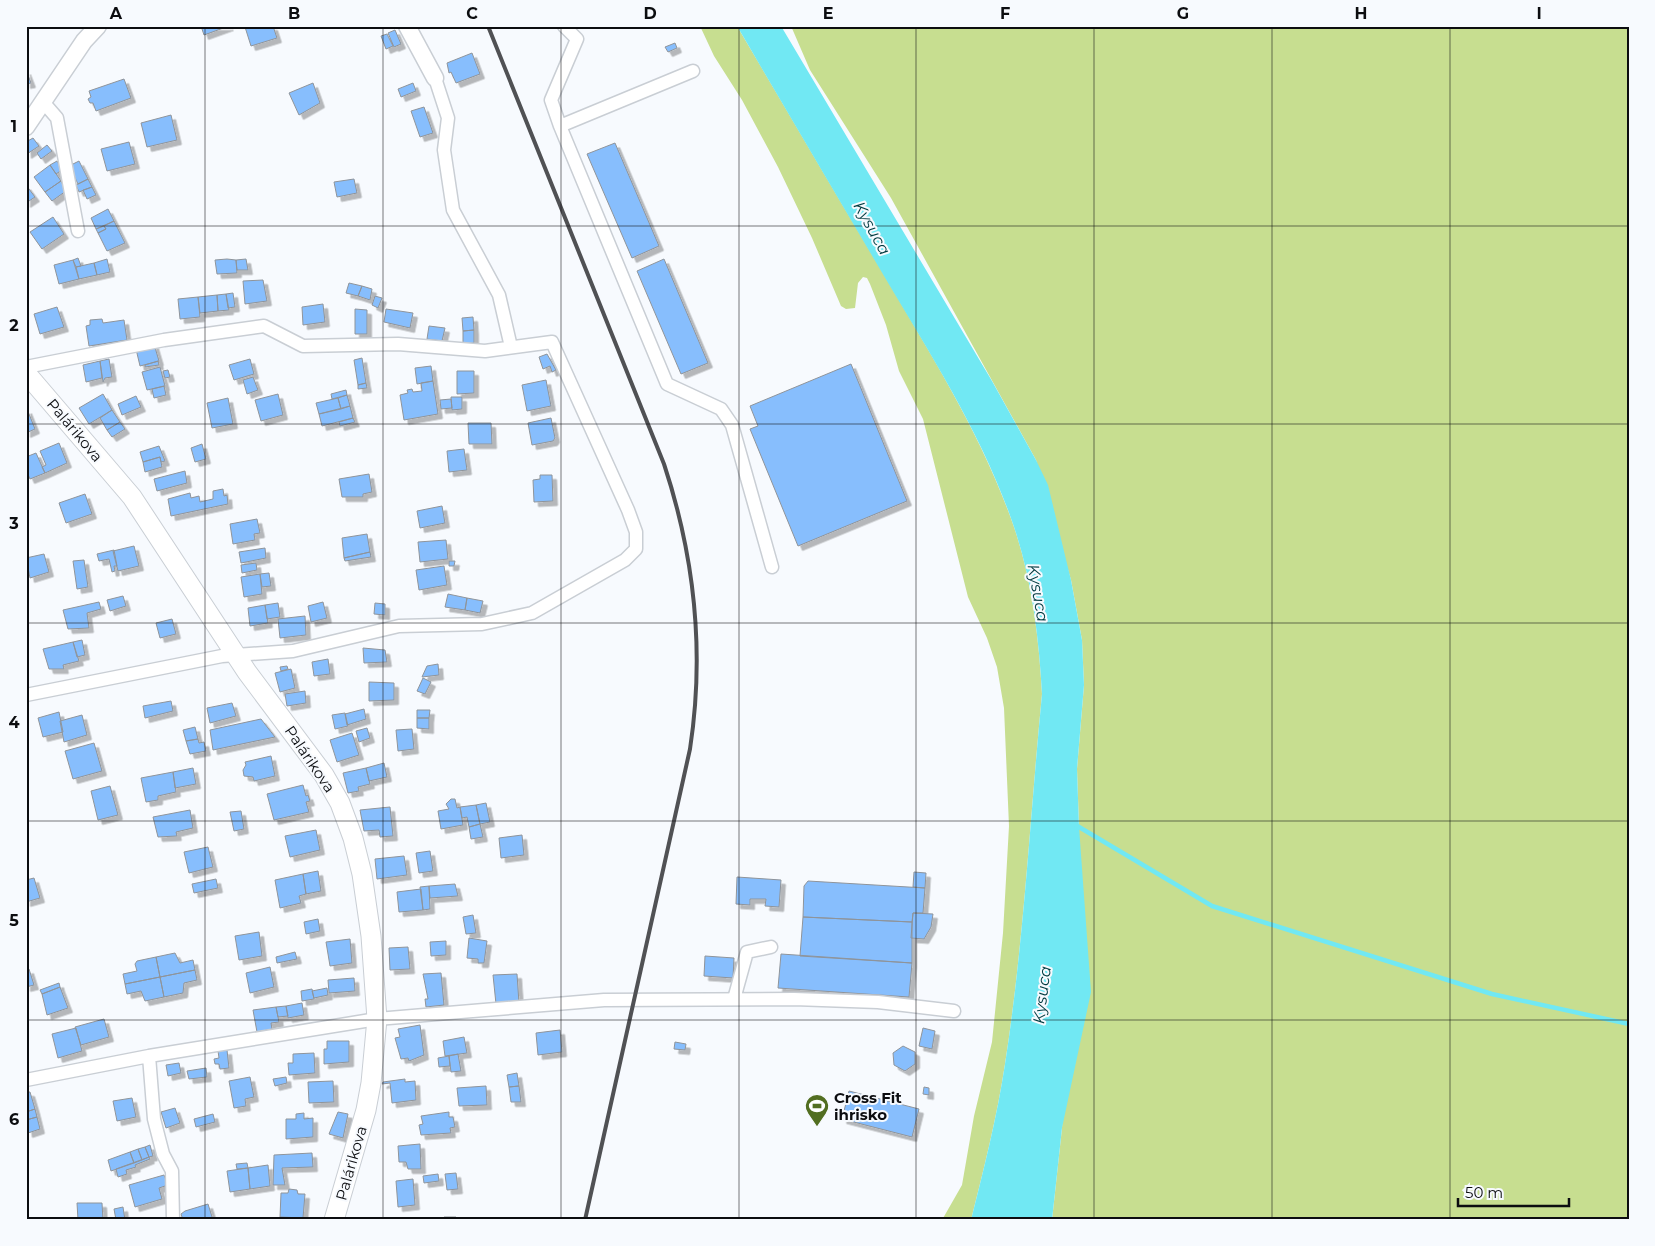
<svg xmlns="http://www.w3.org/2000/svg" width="1655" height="1246" font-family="Montserrat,sans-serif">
<defs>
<filter id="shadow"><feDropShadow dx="4.5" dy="4.5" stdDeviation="0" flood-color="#0004"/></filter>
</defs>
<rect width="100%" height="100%" fill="#f7fafe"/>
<path fill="#c7de90" d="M700,26H737C786,109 834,191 883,273C931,355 983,437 1014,527C1032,580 1039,638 1042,694C1030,817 1024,942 1005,1064C997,1117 984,1168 971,1220H942L962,1185L974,1116L992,1042L1003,933L1009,826L1004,708L997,667L987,638L968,597L923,419L899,371L886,325L870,284L867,278L863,277L858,283L855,308L846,309L841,306L812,238L778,167L742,100L714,56Z
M791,26H1629V1220H1052L1062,1128L1079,827L1077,769L1084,685L1082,640L1071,580L1036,460L891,198L810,70Z"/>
<path fill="#71e8f3" d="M737,26H781L992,381L1036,460L1048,485L1071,580L1082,640L1084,685L1077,769L1079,827L1091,992L1062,1128L1052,1220H971C984,1168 997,1117 1005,1064C1024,942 1030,817 1042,694C1039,638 1032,580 1014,527C984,438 932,357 884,276C835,193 786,110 737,26Z"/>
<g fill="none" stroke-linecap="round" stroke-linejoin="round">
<path stroke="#71e8f3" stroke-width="4.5" d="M1074,824L1212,906L1492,994L1629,1024"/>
</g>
<path fill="#87befd" stroke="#8f949a" filter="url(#shadow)" d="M201,26H229L204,35Z
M273,26L277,38L251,46L245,27Z
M395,30L401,44L394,47L388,33Z
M387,34L393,46L386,49L381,36Z
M675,43L677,48L668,52L665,47Z
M472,53L480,74L456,83L451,72L449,73L447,63Z
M26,70L31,83L26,84Z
M124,79L131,98L96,111L93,103H90L88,99L91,97L89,91Z
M313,83L320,103L299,115L289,93Z
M413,83L416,91L401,97L398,89Z
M424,107L433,133L420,137L411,111Z
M171,115L177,140L147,147L141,123Z
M33,138L39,146L27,154L26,142Z
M129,142L135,164L107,171L101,149Z
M615,143L659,246L632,258L587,154Z
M47,145L52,151L41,159L37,153Z
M57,161L62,170L56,174L50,165Z
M79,161L88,179L78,184L69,166Z
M50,165L61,181L45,192L34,177Z
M88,179L92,187L79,192L76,185Z
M354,179L357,193L337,197L334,182Z
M61,181L66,191L52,201L45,192Z
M26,185L35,197L26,203Z
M92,187L96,195L87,199L83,190Z
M108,209L114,221L96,229L91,218Z
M53,217L64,234L42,249L30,232Z
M114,221L125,243L107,251L98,233L106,229L104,226Z
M104,226L106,229L98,233L96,229Z
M78,258L81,266L76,267L73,260Z
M107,259L110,272L97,275L94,263Z
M227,259L236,260L237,273L217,274L215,260Z
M246,259L248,270H237L236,260Z
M664,259L708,363L681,374L637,271Z
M73,260L79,279L59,284L54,265Z
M94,263L97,275L79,279L76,267Z
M263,280L267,301L245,304L243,281Z
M349,283L362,286L358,296L346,293Z
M362,286L372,289L370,300L358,296Z
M233,293L235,307L228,308L226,294Z
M226,294L229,310L218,311L217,295Z
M217,295L218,311L200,313L198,297Z
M375,296L382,298L378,308L372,305Z
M198,297L200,317L180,319L178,299Z
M323,304L325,322L303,325L302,307Z
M57,307L64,327L40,334L34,314Z
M355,309L367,310V334H355Z
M386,309L413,313L410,328L384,322Z
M473,317L474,330L463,331L462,318Z
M102,319L103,323L124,320L127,340L89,346L86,326L90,325V320Z
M429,326L445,328L442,341L427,339Z
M474,330V343L463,344V331Z
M154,344L159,361L140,366L136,349Z
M547,354L556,370L552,372L550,366L543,369L539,357Z
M362,358L366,383L358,385L354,360Z
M109,359L112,377L105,378L103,382L100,361Z
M250,359L254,374L234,380L229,365Z
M100,361L102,378L86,382L83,365Z
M158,361L159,365L145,367V365Z
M851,364L907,501L798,546L750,429L758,426L750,406Z
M431,366L433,381L417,384L415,368Z
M160,367L165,386L147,390L142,372Z
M168,370L170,377L165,378L163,371Z
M457,371H474V393L457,394Z
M253,377L258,390L247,394L243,380Z
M546,380L551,406L527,411L522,385Z
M433,381L438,414L404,420L400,395L408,393L407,390L412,389L413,392L422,391L421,383Z
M366,383L367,388L358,389V385Z
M164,386L166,395L154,398L152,389Z
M346,390L347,395L332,399L331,394Z
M103,394L112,410L89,424L79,408Z
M278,394L283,415L261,421L255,400Z
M347,395L350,406L341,409L338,398Z
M136,396L141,407L122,415L118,404Z
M451,397H462V409L452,410Z
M228,398L233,424L212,428L207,403Z
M338,398L341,409L319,414L316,403Z
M451,399L452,408L441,409L440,400Z
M350,406L353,418L322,426L319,414Z
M27,409L35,429L26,433V410Z
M112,410L120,422L107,430L100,418Z
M353,418L355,422L340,426L339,422Z
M551,418L555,438L553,441L532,445L528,423Z
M120,422L125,429L112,437L107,430Z
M468,423H491L492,444H469Z
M59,443L67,463L45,473L42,467L46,465L40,451Z
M202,444L206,459L195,462L191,448Z
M159,446L165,461L161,462L160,457L143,462L140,452Z
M464,449L467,470L449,472L447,451Z
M36,453L45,473L30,479L26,470V457Z
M160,457L162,467L145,472L143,462Z
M185,471L187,483L157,491L154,479Z
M369,474L372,492L363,494V497H342L339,479Z
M540,475H552L553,501L534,502L533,480L540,479Z
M223,489L224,496L227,495L228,504L171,516L168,499L190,493L191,498L199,496L200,502L213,499V491Z
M85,494L92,514L66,523L59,503Z
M442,506L445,523L420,528L417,511Z
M257,519L260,533L254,534L255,540L233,544L230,524Z
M367,534L370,552L344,558L342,538Z
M446,540L448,559L420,562L418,542Z
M134,546L139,566L118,571L113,551Z
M265,548L266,558L241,563L239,552Z
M114,550L117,566H114L115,571L112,572L109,559L99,561L97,554Z
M370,552L371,557L345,561L344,558Z
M44,554L49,572L30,578L26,558Z
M84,560L88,587L77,589L73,561Z
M449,561H455L454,566H449Z
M256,563L257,570L242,573L241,565Z
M444,566L447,585L419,590L416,570Z
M269,573L271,586L262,587L260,574Z
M260,574L262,594L244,597L241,577Z
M448,594L467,598L465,610L445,607Z
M123,596L126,606L110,611L107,600Z
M467,598L483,601L480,613L465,610Z
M99,602L101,609L87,613L89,628L68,629L63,610Z
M323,602L327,618L311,622L308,606Z
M278,603L280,617L267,619L265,605Z
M375,603L385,604V615L374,614Z
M265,605L268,623L250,626L248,608Z
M305,616L306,635L280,638L278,619Z
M172,619L176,634L160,638L156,623Z
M82,640L85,655L77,657L73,642Z
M73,642L79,661L63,665L64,669H49L43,649Z
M363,648L385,650L387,662L364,663Z
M328,659L330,674L314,676L312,662Z
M438,664L439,675L422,677L427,666Z
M287,666L288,669L281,671L280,667Z
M291,669L295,688L280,692L275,673Z
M423,678L431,682L425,694L417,691Z
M369,682L394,683V700L369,701Z
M305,691L306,703L287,706L285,694Z
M171,701L173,711L145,718L143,706Z
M232,703L236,716L210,723L207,708Z
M364,709L366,719L347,725L345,714Z
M417,710H430L429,718H417Z
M59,712L63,732L43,737L38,718Z
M345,713L348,726L335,729L332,715Z
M82,715L87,735L64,742L60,721Z
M417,718H429V729L417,728Z
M261,719L275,737L213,750L210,730Z
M195,727L198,739L186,741L183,730Z
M367,728L370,738L359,742L356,731Z
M412,729L414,749L398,751L396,730Z
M352,733L359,755L337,762L330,740Z
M198,739L199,743L204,742L206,751L190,754L186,741Z
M94,743L102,771L73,779L65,751Z
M271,756L275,776L254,781L253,777L244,776L243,770L246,765L245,762Z
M384,763L387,777L369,781L366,768Z
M193,768L196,784L175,788L173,772Z
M366,768L370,784L358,787L359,791L348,793L343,773Z
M173,772L176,792L158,796V800L146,802L141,778Z
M303,785L306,796L308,795L310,801L306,802L309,812L274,820L267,794Z
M110,786L118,815L98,820L91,791Z
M451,799H455L457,808L460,807L463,825L441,829L438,811L449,809L446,804Z
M486,803L490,822L480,824L476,805Z
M476,805L480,824L469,827L467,817L462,818L460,807Z
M390,807L393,836L380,837L379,830L364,831L360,810Z
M190,810L193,828L176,832L177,836L158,837L153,817Z
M241,811L244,829L234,831L230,812Z
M480,824L483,837L471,839L469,827Z
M316,830L320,850L290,857L285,836Z
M522,835L524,855L501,858L499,838Z
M208,847L213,867L189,873L184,852Z
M430,851L433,871L419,873L416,853Z
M404,856L407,875L377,879L375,859Z
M318,871L321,891L306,894L303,874Z
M914,872L926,873L925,888L913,887Z
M303,874L306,894L299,896L301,903L280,908L275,880Z
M737,877L781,880L779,907L765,906L766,899H750V905L736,904Z
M34,878L40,898L26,902V880Z
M216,879L218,888L194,893L192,884Z
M808,881L925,888L923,913H913L912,922L803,917L804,886Z
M455,884L458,896L430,898L429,886Z
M429,886L430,909L423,910L420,887Z
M421,889L423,910L399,912L397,892Z
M913,913L933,914L931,927L924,939L911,938Z
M473,915L476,933L466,934L463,917Z
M803,917L912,922V963L800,956Z
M318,919L320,931L306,934L304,922Z
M259,932L262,956L239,960L235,936Z
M469,938L487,941L484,963H478V959L467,958Z
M350,939L352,963L330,966L326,942Z
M446,941V955L431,956L430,942Z
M408,947L410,969L390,970L389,948Z
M295,952L297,959L277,963L276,957Z
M175,953L180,963L193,960L195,970L160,977L156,957Z
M781,954L912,963L909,997L778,988Z
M705,956L734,958L733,978L704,976Z
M156,957L160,977L125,984L123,974L137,971L135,964L137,961Z
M270,967L274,987L250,993L246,973Z
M29,969L34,985L26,987V970Z
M195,970L197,980L184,983L183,993L164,997L160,977Z
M441,973L444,1005L426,1007L425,999H428L423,974Z
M517,974L519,1003L496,1004L493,975Z
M160,977L164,997L145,1001L141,991L127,994L125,984Z
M354,978L355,991L329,993L328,980Z
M59,983L60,987L42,994L40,990Z
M60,987L68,1008L47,1015L42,994Z
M327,988L328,995L314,998L312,991Z
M312,989L314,999L302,1001L301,991Z
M302,1003L304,1015L288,1018L286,1006Z
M286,1006L288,1016L278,1017L276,1007Z
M276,1007L279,1022L271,1023L272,1029L257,1032L253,1010Z
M104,1019L109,1037L81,1045L75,1027Z
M420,1025L424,1055L409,1061L408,1058L401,1059L395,1038L400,1037L398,1029Z
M76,1028L82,1051L58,1058L52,1034Z
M923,1028L935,1031L932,1049L919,1046Z
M560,1030L562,1052L538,1055L536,1033Z
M464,1037L467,1053L445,1056L443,1041Z
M327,1041H349V1062L324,1064V1049H327Z
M675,1042L686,1044L685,1050L674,1049Z
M903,1046L915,1052V1064L905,1071L894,1065L893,1053Z
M227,1050L229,1068L220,1069L219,1064H215L214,1059L219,1058L218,1051Z
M314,1053L315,1073L289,1075L288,1063H293V1054Z
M458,1054L461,1071L451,1072L449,1056Z
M449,1056L450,1066L439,1067L438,1058Z
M179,1063L181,1073L168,1076L166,1065Z
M206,1068L207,1077L189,1079L187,1071Z
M517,1073L519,1086L509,1087L507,1075Z
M250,1077L254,1097L245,1099L246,1106L234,1108L229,1081Z
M286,1077L287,1083L275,1086L273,1079Z
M405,1079V1082L415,1081L416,1100L392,1103L390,1083L382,1084L383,1082Z
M333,1081L334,1102L309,1103L308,1082Z
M486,1086L487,1105L459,1106L457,1088Z
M519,1086L521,1102H511L509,1087Z
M924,1087L929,1088V1095L923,1094Z
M849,1091L919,1109L912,1137L842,1119Z
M26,1092H30L35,1109L26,1112Z
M132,1098L136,1117L117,1121L113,1101Z
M175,1108L180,1123L166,1128L161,1112Z
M35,1109L37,1117L26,1120V1112Z
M338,1112L348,1114L343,1138L329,1134Z
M449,1112V1117H453L455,1127L450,1128L451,1133L421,1135L419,1125L423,1124L421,1116Z
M304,1113V1119L313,1118V1137L286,1139V1119H296V1114Z
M213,1114L215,1122L196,1127L194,1119Z
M37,1117L40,1129L28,1133L26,1120Z
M420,1144L421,1169H408L406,1162H399L398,1146Z
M150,1145L153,1156L149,1157L145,1147Z
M145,1147L149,1157L142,1160L138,1149Z
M138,1149L142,1160L134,1163L130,1152Z
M130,1152L134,1163L111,1171L108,1160Z
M312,1153L313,1167L282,1168L285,1185H273L274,1155Z
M149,1157L150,1159L135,1165L136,1167L126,1170L127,1174L118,1177L116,1169Z
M247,1163L248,1168L237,1169L236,1164Z
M268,1165L270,1186L250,1189L248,1168Z
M248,1168L250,1189L230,1192L227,1171Z
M456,1173L458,1189L447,1190L445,1174Z
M438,1174L439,1181L424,1183L423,1176Z
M164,1175L168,1185L159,1188L162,1199L135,1207L129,1185Z
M413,1179L415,1205L398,1207L396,1181Z
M289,1189L297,1190L298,1194H305L303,1218L280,1217L281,1193H288Z
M77,1203H102L103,1220H78Z
M208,1204L213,1220H183L181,1214L185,1211Z
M123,1207L125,1220H116L114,1209Z
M444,1217H456V1220H444Z"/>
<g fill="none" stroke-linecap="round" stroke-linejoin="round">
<g stroke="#c9ced4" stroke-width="15">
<path id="minor" d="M564,26L577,39L551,100L560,126L667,384L721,409L732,425L772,567
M435,78L448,118L444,150L453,210L499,295L511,347
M44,103L57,118L78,231
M560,126L693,71
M26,367L164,340L264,326L303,346L398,344L485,351L552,342L628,510L636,532V549L625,560L532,613L482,624L399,626L293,651L222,656L26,695
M734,999L747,952L771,947
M149,1056L154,1119L163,1154L172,1171L173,1220
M26,1080L149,1056L377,1019L604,1000L794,999L878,1002L954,1011"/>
</g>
<g stroke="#c9ced4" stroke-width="19">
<path id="tertiary" d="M407,26L435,78
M26,127L84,41L98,26"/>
</g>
<g stroke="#c9ced4" stroke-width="21">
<path id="secondary" d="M26,373L132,497L247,672L324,775L340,803L353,838L362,874L371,936L377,1019L371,1083L366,1110L334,1220"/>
</g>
<use href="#minor" stroke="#fff" stroke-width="12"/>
<use href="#tertiary" stroke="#fff" stroke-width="16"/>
<use href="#secondary" stroke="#fff" stroke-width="19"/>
<path stroke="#505154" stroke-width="4" d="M488,26L664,464C695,558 705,651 690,749L585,1220"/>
</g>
<path fill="none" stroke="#0c0d10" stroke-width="1" stroke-opacity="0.55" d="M205,26V1220M383,26V1220M561,26V1220M739,26V1220M916,26V1220M1094,26V1220M1272,26V1220M1450,26V1220M26,226H1629M26,424H1629M26,623H1629M26,821H1629M26,1020H1629"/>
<defs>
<g id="stadium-pin" transform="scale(1.25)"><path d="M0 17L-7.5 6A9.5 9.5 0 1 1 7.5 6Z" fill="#526e21" stroke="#f7fafe"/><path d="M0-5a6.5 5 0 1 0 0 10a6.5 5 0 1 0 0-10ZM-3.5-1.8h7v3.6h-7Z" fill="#fff"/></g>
</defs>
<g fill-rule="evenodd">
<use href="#stadium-pin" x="817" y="1106"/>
</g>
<g text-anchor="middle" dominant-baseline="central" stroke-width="4" stroke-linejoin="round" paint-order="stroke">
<g font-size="15" fill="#0c0d10" stroke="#f7fafe">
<text transform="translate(75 430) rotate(50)">Palárikova</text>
<text transform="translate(310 759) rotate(56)">Palárikova</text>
<text transform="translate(351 1163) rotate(-74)">Palárikova</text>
</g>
<g font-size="15" font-weight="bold" fill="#0c0d10" stroke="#f7fafe" text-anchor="start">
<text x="834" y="1097">Cross Fit<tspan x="834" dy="17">ihrisko</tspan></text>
</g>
<g font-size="16" font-style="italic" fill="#003a3f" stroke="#f7fafe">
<text transform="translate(872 228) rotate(61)">Kysuca</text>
<text transform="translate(1038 593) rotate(80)">Kysuca</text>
<text transform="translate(1042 995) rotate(-83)">Kysuca</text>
</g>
</g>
<rect width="1655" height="1246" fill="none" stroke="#f7fafe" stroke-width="55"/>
<path d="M1458 1198v8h111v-8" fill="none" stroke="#0c0d10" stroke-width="2.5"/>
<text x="1465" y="1198" font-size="15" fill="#0c0d10" stroke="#f7fafe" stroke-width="4" paint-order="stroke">50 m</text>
<rect x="28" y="28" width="1600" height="1190" fill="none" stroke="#0c0d10" stroke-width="2"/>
<g font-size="16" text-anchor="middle" font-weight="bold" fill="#0c0d10">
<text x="116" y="19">A</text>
<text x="294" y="19">B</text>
<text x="472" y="19">C</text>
<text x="650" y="19">D</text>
<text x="828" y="19">E</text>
<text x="1005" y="19">F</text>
<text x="1183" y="19">G</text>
<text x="1361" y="19">H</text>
<text x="1539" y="19">I</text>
<text x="14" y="132">1</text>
<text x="14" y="331">2</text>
<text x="14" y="529">3</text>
<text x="14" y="728">4</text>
<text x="14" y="926">5</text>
<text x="14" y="1125">6</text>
</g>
</svg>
